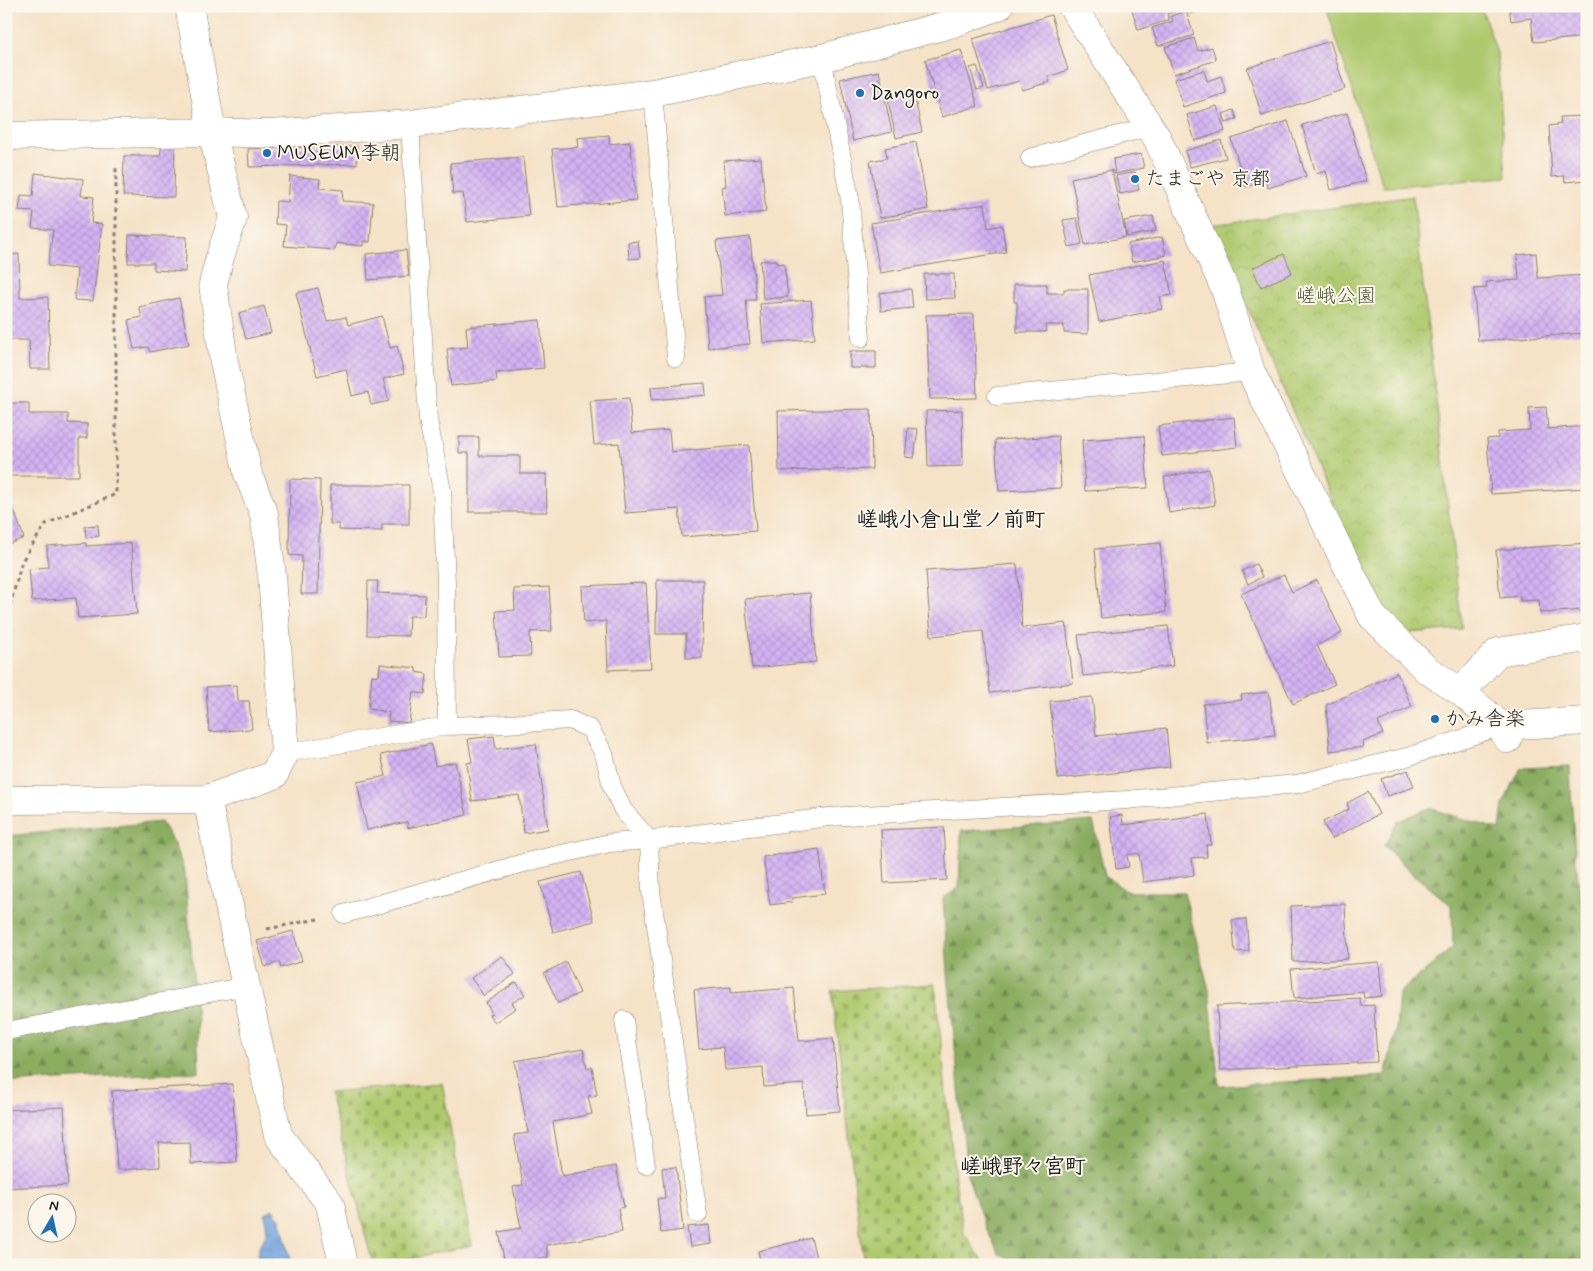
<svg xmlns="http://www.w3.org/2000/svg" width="1593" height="1271" font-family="Mynerve,'Klee One',sans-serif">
<defs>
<pattern id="forest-firs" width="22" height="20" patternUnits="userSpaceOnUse" patternTransform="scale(1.25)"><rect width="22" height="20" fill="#8bad61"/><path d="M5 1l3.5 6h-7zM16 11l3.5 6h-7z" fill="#718c4f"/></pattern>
<pattern id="cemetery-stones" width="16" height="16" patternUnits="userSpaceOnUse" patternTransform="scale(1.25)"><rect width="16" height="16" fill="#afc96e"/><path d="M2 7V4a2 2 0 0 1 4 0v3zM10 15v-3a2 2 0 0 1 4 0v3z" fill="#96ac5f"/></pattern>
<pattern id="park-crowns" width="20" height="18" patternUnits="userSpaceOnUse" patternTransform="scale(1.25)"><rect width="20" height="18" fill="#afc96e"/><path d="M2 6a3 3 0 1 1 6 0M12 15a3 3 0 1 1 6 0" fill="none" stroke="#96ac5f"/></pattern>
<pattern id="water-ripples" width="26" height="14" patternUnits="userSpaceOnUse" patternTransform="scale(1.25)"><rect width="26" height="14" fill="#73a3dd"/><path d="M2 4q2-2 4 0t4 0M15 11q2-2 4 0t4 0" fill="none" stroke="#5e84b2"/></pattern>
<pattern id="building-cross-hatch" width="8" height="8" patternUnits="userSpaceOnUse" patternTransform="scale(1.25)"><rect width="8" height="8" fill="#d4b2f3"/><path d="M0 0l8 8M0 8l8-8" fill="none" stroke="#b598d0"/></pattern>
</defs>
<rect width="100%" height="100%" fill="#fbf7ec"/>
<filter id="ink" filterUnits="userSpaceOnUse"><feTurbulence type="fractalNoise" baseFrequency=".02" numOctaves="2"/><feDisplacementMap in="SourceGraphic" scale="10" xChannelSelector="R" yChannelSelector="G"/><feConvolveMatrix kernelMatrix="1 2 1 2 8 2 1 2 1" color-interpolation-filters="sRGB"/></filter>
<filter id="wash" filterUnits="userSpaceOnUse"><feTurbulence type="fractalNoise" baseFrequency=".0096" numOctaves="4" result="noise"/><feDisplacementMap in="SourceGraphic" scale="20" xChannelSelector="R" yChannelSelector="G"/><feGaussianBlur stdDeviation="1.12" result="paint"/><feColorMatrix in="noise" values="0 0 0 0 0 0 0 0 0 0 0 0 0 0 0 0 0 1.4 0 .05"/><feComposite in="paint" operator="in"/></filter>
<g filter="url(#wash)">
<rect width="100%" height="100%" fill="#f5e2c7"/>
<path fill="#afc96e" stroke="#667245" d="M1326,6H1481L1497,53L1506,177L1383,187Z"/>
<path fill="url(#forest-firs)" stroke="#54643e" d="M1570,766C1572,813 1574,860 1582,906H1587V1265H1019L999,1254L984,1224L967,1174L948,973L943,898L959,888L961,831L1093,821L1105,876L1128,892H1184L1209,990L1219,1086L1385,1076L1396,1029L1399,993L1453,947L1452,906L1413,874L1384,846L1397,822L1429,808L1500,830L1503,804L1521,768Z
M161,822L173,842L185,872L197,1022L199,1072L6,1083V836Z"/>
<path fill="url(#cemetery-stones)" stroke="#667245" d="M935,984L955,1180L964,1234L986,1265H864L832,991Z
M442,1083L472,1245L385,1265H373L329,1092Z"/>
<path fill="url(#park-crowns)" stroke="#667245" d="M1413,196L1462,629L1408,633L1379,611L1212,225Z"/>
<path fill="url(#water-ripples)" stroke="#48607c" d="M272,1209L281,1220L290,1260L287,1265H262L256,1262L259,1248L267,1233L265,1214Z"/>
<g id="blocks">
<path fill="url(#building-cross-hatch)" d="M1131,6H1176L1177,11L1167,14L1169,20L1138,30Z
M1184,6H1204L1205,9L1190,14L1188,8L1185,9Z
M1509,6H1587V37L1534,42L1531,18L1511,21Z
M1186,11L1194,35L1158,46L1152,28L1173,21L1171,16Z
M1051,15L1068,70L1048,77L1050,82L1022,90L1019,81L988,90L973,39Z
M1194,38L1198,51L1212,47L1216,60L1174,74L1165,47Z
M1330,41L1345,89L1262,116L1247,68Z
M961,50L978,106L942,117L925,60Z
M977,66L984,88L977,90L970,68Z
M1204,70L1207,81L1221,76L1226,93L1183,107L1174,79Z
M879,71L892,132L853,141L840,79Z
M913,90L922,132L896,138L887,95Z
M1217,106L1225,131L1195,141L1187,115Z
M1234,110L1237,119L1226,123L1223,114Z
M1347,113L1366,181L1331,190L1326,171L1316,174L1302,125Z
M1587,116V180L1565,182L1564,176L1552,177L1549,126L1561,124L1560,117Z
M1288,121L1306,176L1268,188L1266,181L1246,187L1231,139Z
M609,135V144L630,142L636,200L558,207L552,149L578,147L577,138Z
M1221,140L1226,158L1190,167L1185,151Z
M916,142L928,209L880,218L870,161L887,158L885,148Z
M162,143L175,145L174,197L123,196L124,156H160Z
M357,146V164L249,167L248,149Z
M1141,154L1144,168L1115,174L1113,159Z
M523,157L529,216L467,222L463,193L453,194L450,163Z
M761,158L766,212L725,216L722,187L726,186L724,161Z
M1112,170L1126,237L1085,245L1071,178Z
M1135,172L1139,190L1120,194L1116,176Z
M35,173L83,179L81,196L94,197L91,223L102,224L93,301L74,300L77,269L48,266L53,230L32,228L34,212L19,211L21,195L33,196Z
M290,176L320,179L319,188L343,190L342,201L373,203L370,242L363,241V246L336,243L335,250L284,246L286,225L275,224L276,201L288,202Z
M985,204L988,228L1002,225L1006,252L880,273L871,223Z
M1153,216L1156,231L1127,237L1124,221Z
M1077,218L1082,244L1069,247L1063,220Z
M129,235L187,237L185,272L154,270V263H128Z
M750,237L756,300H746L750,344L708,348L704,297L722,295L716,241Z
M1162,237L1166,255L1132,262L1128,244Z
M638,241L640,258L629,259L628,242Z
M406,250L409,276L368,280L366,254Z
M1536,253L1538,278L1587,275V321H1584L1585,333L1478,341L1474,289L1487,288L1486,282L1519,280L1517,255Z
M19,254L20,298L48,297L50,369H30L29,340H6V255Z
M1284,254L1292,273L1261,287L1252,268Z
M777,260V264L784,263L788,297L763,299L760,261Z
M1165,260L1172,295L1160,297L1162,309L1099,322L1089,275Z
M924,274H954L955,298L925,299Z
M1014,284H1047V293H1064V289H1088V334L1064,333V325H1045L1046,332H1017V302H1014Z
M318,288L327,321L346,317L348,325L382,316L390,348L397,346L404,374L383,379L389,401L371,405L368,392L352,396L346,369L317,376L296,293Z
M911,289L913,308L881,311L880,293Z
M179,298L189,344L150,352L148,347L134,349L128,320L142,317L139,307Z
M811,300L815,339L763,343L760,304Z
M264,306L271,333L246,339L239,313Z
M974,314L977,398L930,399L926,315Z
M540,320L544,368L496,373L497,381L451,386L447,349L468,347L466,327Z
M850,351H876V368H850Z
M705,383L706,395L652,400L651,387Z
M629,398L632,433L669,430L671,452L749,445L756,531L682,537L679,509L625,513L619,443L594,445L590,401Z
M8,403H29V414H68V423L87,424V438H79V476H6V434H8Z
M1546,407L1548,429L1587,426V466H1583L1586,488L1491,494L1487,439L1498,438V432L1530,430L1529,408Z
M871,409L872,469L779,471L778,411Z
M962,410L963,466L928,467L926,411Z
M1234,417L1237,447L1162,456L1158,426Z
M908,428L918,429L914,458L905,457Z
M1058,436L1061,488L999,491L995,440Z
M1144,436L1148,488L1085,491L1082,440Z
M459,437H479V456H520V474H546L547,512H469V453H459Z
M1209,469L1215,505L1169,513L1164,477Z
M290,479L320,480L318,594H301L302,556L289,555Z
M330,485H409V524H382V531L339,530V524H330Z
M13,508L24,538L6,545V510Z
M98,525L99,536L86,538L85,526Z
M86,543V546L131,543L137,614L78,618L76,598L32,601L29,569L48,567L47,546Z
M1160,543L1166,612L1101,618L1095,549Z
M1587,543V610L1540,613L1539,600L1520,601V596L1500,598L1496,550Z
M1017,564L1022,628L1066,623L1073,683L990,693L983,631L931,636L926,571Z
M1256,564L1262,577L1248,584L1242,571Z
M1284,575L1292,592L1317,580L1342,633L1317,645L1335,684L1293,704L1241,594Z
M657,580H703L702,658H686V634H656Z
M368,581H378L377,593L425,595L424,616H409L408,636L367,635Z
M646,583L651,668L608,670L606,621L584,623L582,586Z
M549,587L552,631L530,632L531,656L499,657L496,611L515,610L514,589Z
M810,593L816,662L752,668L745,599Z
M1168,626L1173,666L1083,676L1078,635Z
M380,664L416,668V672L427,674L425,694L413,692L409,723L388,721L389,712L368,709L372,675L379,676Z
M1397,673L1412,707L1378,722L1383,734L1363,742L1364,747L1330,751L1326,705Z
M237,685L238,701H249L252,729L209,732L206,687Z
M1269,692L1275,735L1207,743L1203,704L1242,700L1241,695Z
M1092,697L1096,736L1166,728L1170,767L1058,779L1050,701Z
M494,736L496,749L536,744L548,829L524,833L519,795L472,801L467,763L472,762L468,739Z
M431,744L435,766L455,762L467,815L408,828L407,822L367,830L357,782L386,776L381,755Z
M1408,770L1414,787L1387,796L1381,779Z
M1368,792L1379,814L1331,839L1323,822L1349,809L1347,803Z
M1208,814L1211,845H1206L1207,857L1192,858L1194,875L1143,882L1139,853L1127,855L1129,867L1116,869L1110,817L1122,815L1123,825Z
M944,827L947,880L884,883L881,830Z
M819,849L825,894L792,898L793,902L770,905L763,857Z
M581,872L594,921L553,932L540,882Z
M1345,904L1348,959L1293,962L1291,906Z
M1246,919L1249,951L1235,952L1232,920Z
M293,931L302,961L281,968L279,962L265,967L257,941Z
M502,956L515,974L484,996L471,978Z
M566,962L580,993L558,1003L544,973Z
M1379,962L1382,996L1364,998L1363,992L1294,998L1291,969Z
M516,982L525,995L512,1003L516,1008L495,1022L489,1015L492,1013L486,1003Z
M731,987V993L794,988L799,1041L833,1038L840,1111L806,1114L804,1084L764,1087L763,1067L725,1070L723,1047L699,1049L694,990Z
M1360,998L1361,1006L1374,1005L1377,1062L1220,1070L1217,1006Z
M583,1049L587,1068L592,1067L597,1095L588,1096L592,1114L553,1122L562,1176L616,1166L624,1207L618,1208L622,1232L546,1245L548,1257L505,1265L499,1232L521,1228L513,1187L523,1185L514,1135L528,1133L515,1061Z
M232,1084L237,1162L191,1164L190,1142L159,1143L160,1167L117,1170L112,1091Z
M64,1107L68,1185L6,1188V1110Z
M676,1167L683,1230L661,1233L657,1199L665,1198L662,1168Z
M709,1225L711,1244L690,1247L687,1227Z
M811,1238L818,1265H761L758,1251Z"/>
</g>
</g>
<g filter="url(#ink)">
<use href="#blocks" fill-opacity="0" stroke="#887f72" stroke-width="1"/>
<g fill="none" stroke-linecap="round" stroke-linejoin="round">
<g stroke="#887f72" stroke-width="19">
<path id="service" d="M822,58L850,199L861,338
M653,93L676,358
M410,124L428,420L442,491L446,583L447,726
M1030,158L1150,127
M997,396L1251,372
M285,753L447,726L506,724L570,720L590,729L604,754L612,786L623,810L649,840L829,817L1126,800L1297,784L1407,757L1501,726
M344,914L531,861L610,843L649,840L651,891L698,1214
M624,1020L646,1165
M6,1031L247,986"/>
</g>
<g stroke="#887f72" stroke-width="29">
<path id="minor" d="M1072,6L1157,138L1225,289L1251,372L1372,616L1426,669L1461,692
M6,136L212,132L270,134L410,124L653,93L822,58L954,23L999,6
M1501,726L1587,721
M1508,739L1501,726L1461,692L1498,652L1587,638
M207,799L235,935L278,1135L330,1204L343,1265
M6,800L207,799L274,775L285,753L272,576L264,514L248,474L224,362L213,284L220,257L233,218L212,132L189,6"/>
</g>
<path stroke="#887f72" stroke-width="3" stroke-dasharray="4 4" stroke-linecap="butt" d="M6,621L22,561L46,524L116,494V166
M267,929L318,919"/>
<use href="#service" stroke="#fff" stroke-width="18"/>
<use href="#minor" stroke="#fff" stroke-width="28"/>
</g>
</g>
<g fill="#1f6fb2" stroke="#fbf7ec" stroke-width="2">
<circle cx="860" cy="93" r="5"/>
<circle cx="267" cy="153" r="5"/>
<circle cx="1135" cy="179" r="5"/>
<circle cx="1435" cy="719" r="5"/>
</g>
<g text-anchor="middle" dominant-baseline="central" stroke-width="4" stroke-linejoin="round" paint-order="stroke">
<g font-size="20" fill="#1c1c1c" stroke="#fbf7ec" text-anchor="start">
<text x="870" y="93">Dangoro</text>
<text x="277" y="153">MUSEUM李朝</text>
<text x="1145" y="179">たまごや 京都</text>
<text x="1445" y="719">かみ舎楽</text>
</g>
<g font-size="20" fill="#4f5939" stroke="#fbf7ec">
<text x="1336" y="296">嵯峨公園</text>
</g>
<g font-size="21" font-weight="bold" fill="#1c1c1c" stroke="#fbf7ec">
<text x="951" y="520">嵯峨小倉山堂ノ前町</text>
<text x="1023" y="1167">嵯峨野々宮町</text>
</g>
</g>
<rect width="1593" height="1271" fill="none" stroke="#fbf7ec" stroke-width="25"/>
<g transform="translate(52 1218) rotate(9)"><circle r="24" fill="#fbf7ec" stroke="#a29f99"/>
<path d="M0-4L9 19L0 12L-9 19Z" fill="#1f6fb2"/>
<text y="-8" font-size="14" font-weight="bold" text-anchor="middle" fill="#1c1c1c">N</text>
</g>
</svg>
